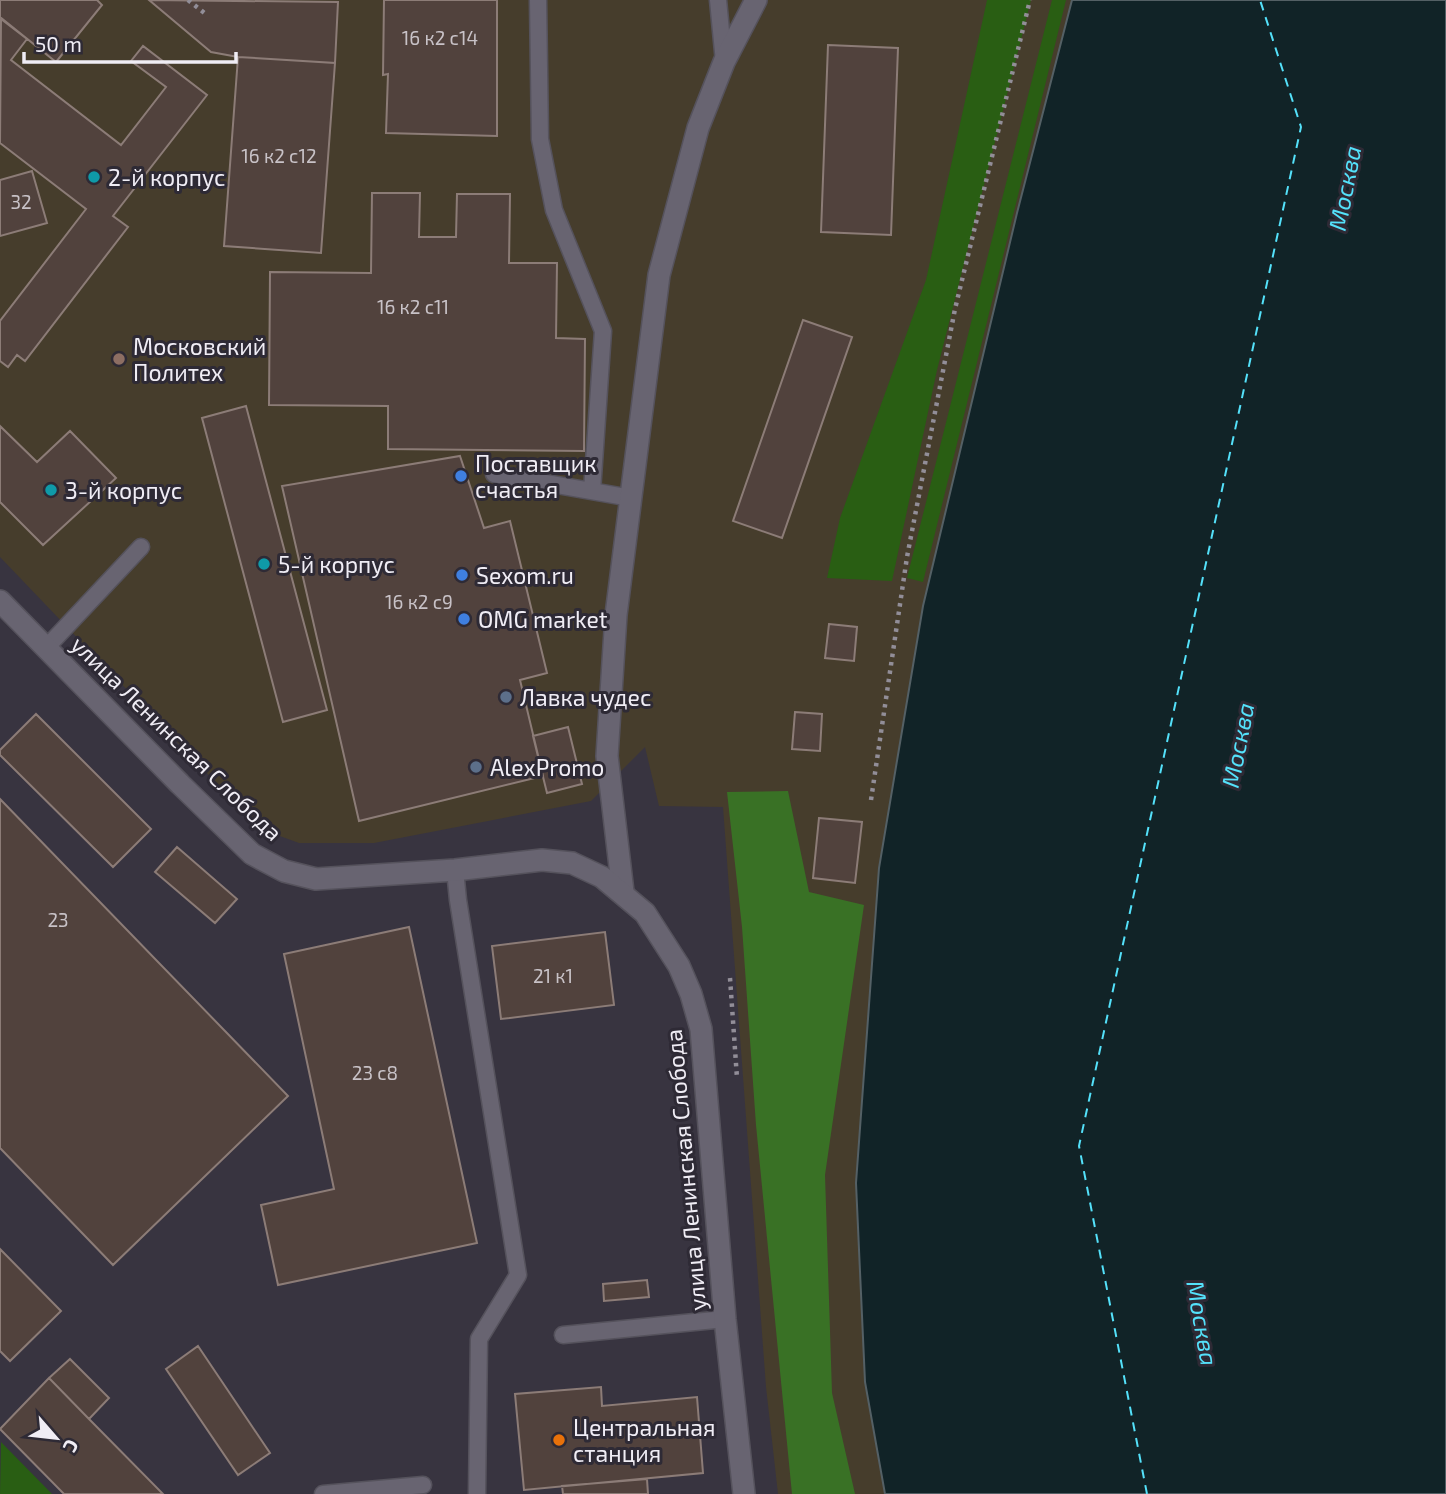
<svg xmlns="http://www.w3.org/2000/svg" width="1446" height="1494" font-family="'Exo 2',sans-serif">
<rect width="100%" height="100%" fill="#383440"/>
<path fill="#463d2c" d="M0,0H1072L1017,213L923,606L879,868L856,1183L865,1382L885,1494H778L766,1387L723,807L659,806L645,747L591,801L374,843H299L277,835L245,813L0,557Z"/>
<path fill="#295e13" d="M987,0H1031L937,370L892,581L827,578L840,518L926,280Z
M1052,0H1066L923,582L907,578Z
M1,1442L52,1494H0Z"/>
<path fill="#397125" d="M788,791L809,892L864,905L825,1175L832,1393L855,1494H792L756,1125L742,927L727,792Z"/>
<path fill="#112327" stroke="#546065" stroke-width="2" d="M1072,0H1446V1494H885L865,1382L856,1183L879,868L923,606L1017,213Z"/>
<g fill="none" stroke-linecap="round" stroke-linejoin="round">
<path stroke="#54e1fa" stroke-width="2" stroke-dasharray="9 7" stroke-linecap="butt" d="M1147,1494L1079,1146L1301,127L1260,0"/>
</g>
<path fill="#51423d" stroke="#8c7c77" stroke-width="2" d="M0,0H97L102,5L56,62L0,17Z
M149,0L338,2L335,63L238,57L211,52Z
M384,0H497V136L386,133L388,74L383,75Z
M1,19L27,39L11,60L121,145L166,87L131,61L143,46L207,95L113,216L128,227L25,361L17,355L8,367L0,361V321L86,209L0,143Z
M828,45L898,48L891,235L821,232Z
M238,57L335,63L321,253L224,246Z
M32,171L47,223L0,236V180Z
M372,193H420L419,237H456L457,194H510L509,263H557L556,338L585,339L584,451L388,449V406L269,405L270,272L371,273Z
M803,320L852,337L782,538L733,521Z
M246,406L327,710L283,722L202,418Z
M0,426L37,462L70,431L116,478L43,545L0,502Z
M460,456L484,528L510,521L547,673L520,680L543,776L359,821L282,486Z
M829,624L857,627L854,661L825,658Z
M795,712L822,714L820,751L792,749Z
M36,714L151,829L113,867L0,755V750Z
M568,727L582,784L547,793L533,736Z
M0,799L288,1096L113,1265L0,1148Z
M819,818L862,822L855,883L813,878Z
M177,847L237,899L215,923L155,872Z
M409,927L477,1243L278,1285L261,1205L334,1189L284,954Z
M605,932L614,1005L501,1019L492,946Z
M0,1249L61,1311L10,1361L0,1351Z
M647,1280L649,1297L604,1301L603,1284Z
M198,1346L270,1453L238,1475L166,1369Z
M70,1359L109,1398L89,1419L49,1378Z
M49,1378L89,1419L163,1494H64L0,1429Z
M601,1387L602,1406L697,1397L703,1473L524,1490L515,1394Z
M647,1479L648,1494H563L562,1486Z"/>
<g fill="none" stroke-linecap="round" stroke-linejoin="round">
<g stroke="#55525c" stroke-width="19">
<path id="service" d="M538,0L540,139L554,210L603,331L592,491
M718,0L724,62
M494,474L631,498
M46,648L141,547
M455,870L458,900L518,1275L479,1339L477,1494
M563,1335L725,1319
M323,1494L423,1485"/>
</g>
<g stroke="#55525c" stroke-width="24">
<path id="minor" d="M623,892L607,756L616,615L659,275L698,128L724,62L756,0"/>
</g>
<g stroke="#55525c" stroke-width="24">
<path id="tertiary" d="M0,601L180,784L252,854L284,871L316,879L455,870L542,860L572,863L602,877L645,913L679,966L691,994L701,1029L725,1319L744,1494"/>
</g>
<path stroke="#928e98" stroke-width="4.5" stroke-dasharray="3.5 5" stroke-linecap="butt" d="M188,0L207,15
M871,800L907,557L955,309L1030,0
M730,978L737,1078"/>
<use href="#service" stroke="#686471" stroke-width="16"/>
<use href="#minor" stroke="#686471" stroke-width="21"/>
<use href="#tertiary" stroke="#686471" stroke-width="21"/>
</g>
<g fill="#0f9aa8" stroke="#2e2a35" stroke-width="2.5">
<circle cx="94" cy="177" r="7"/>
<circle cx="51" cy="490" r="7"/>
<circle cx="264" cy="564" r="7"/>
</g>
<circle fill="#8d6e63" stroke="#2e2a35" stroke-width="2.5" cx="119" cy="359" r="7"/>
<g fill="#3f7fe0" stroke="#2e2a35" stroke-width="2.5">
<circle cx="461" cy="476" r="7"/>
<circle cx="462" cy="575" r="7"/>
<circle cx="464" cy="619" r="7"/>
</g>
<g fill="#5c6f8a" stroke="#2e2a35" stroke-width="2.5">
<circle cx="506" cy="697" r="7"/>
<circle cx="476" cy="767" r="7"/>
</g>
<circle fill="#e8710a" stroke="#2e2a35" stroke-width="2.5" cx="559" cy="1440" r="7"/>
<g text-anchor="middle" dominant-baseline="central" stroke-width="6" stroke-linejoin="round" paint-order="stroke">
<g font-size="19" fill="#c8c2c7">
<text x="440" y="37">16 к2 с14</text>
<text x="279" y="155">16 к2 с12</text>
<text x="21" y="201">32</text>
<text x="413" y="306">16 к2 с11</text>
<text x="419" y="601">16 к2 с9</text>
<text x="58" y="919">23</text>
<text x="553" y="975">21 к1</text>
<text x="375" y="1072">23 c8</text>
</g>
<g font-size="23" fill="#f0edf5" stroke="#2e2a35" text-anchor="start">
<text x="108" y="177">2-й корпус</text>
<text x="133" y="346">Московский<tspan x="133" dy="26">Политех</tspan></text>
<text x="475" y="463">Поставщик<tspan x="475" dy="26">счастья</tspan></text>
<text x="65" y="490">3-й корпус</text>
<text x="278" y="564">5-й корпус</text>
<text x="476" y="575">Sexom.ru</text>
<text x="478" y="619">OMG market</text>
<text x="520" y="697">Лавка чудес</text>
<text x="490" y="767">AlexPromo</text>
<text x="573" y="1427">Центральная<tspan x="573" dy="26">станция</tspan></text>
</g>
<g font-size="23" fill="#f0edf5" stroke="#2e2a35">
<text transform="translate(177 738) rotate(44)">улица Ленинская Слобода</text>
<text transform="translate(685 1170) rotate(-95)">улица Ленинская Слобода</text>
</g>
<g font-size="24" font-style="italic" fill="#54e1fa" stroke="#2e2a35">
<text transform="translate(1344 188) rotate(-79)">Москва</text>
<text transform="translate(1237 745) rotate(-79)">Москва</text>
<text transform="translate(1203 1323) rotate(80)">Москва</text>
</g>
</g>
<g transform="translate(56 1438) rotate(118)" stroke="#2e2a35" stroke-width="5" paint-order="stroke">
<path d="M0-5L12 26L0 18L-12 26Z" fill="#f0edf5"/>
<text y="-10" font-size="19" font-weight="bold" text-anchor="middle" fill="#f0edf5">С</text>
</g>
<path d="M24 52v10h212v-10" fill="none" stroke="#f0edf5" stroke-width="3.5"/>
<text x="35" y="52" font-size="21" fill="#f0edf5" stroke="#2e2a35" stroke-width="5" paint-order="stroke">50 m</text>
</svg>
